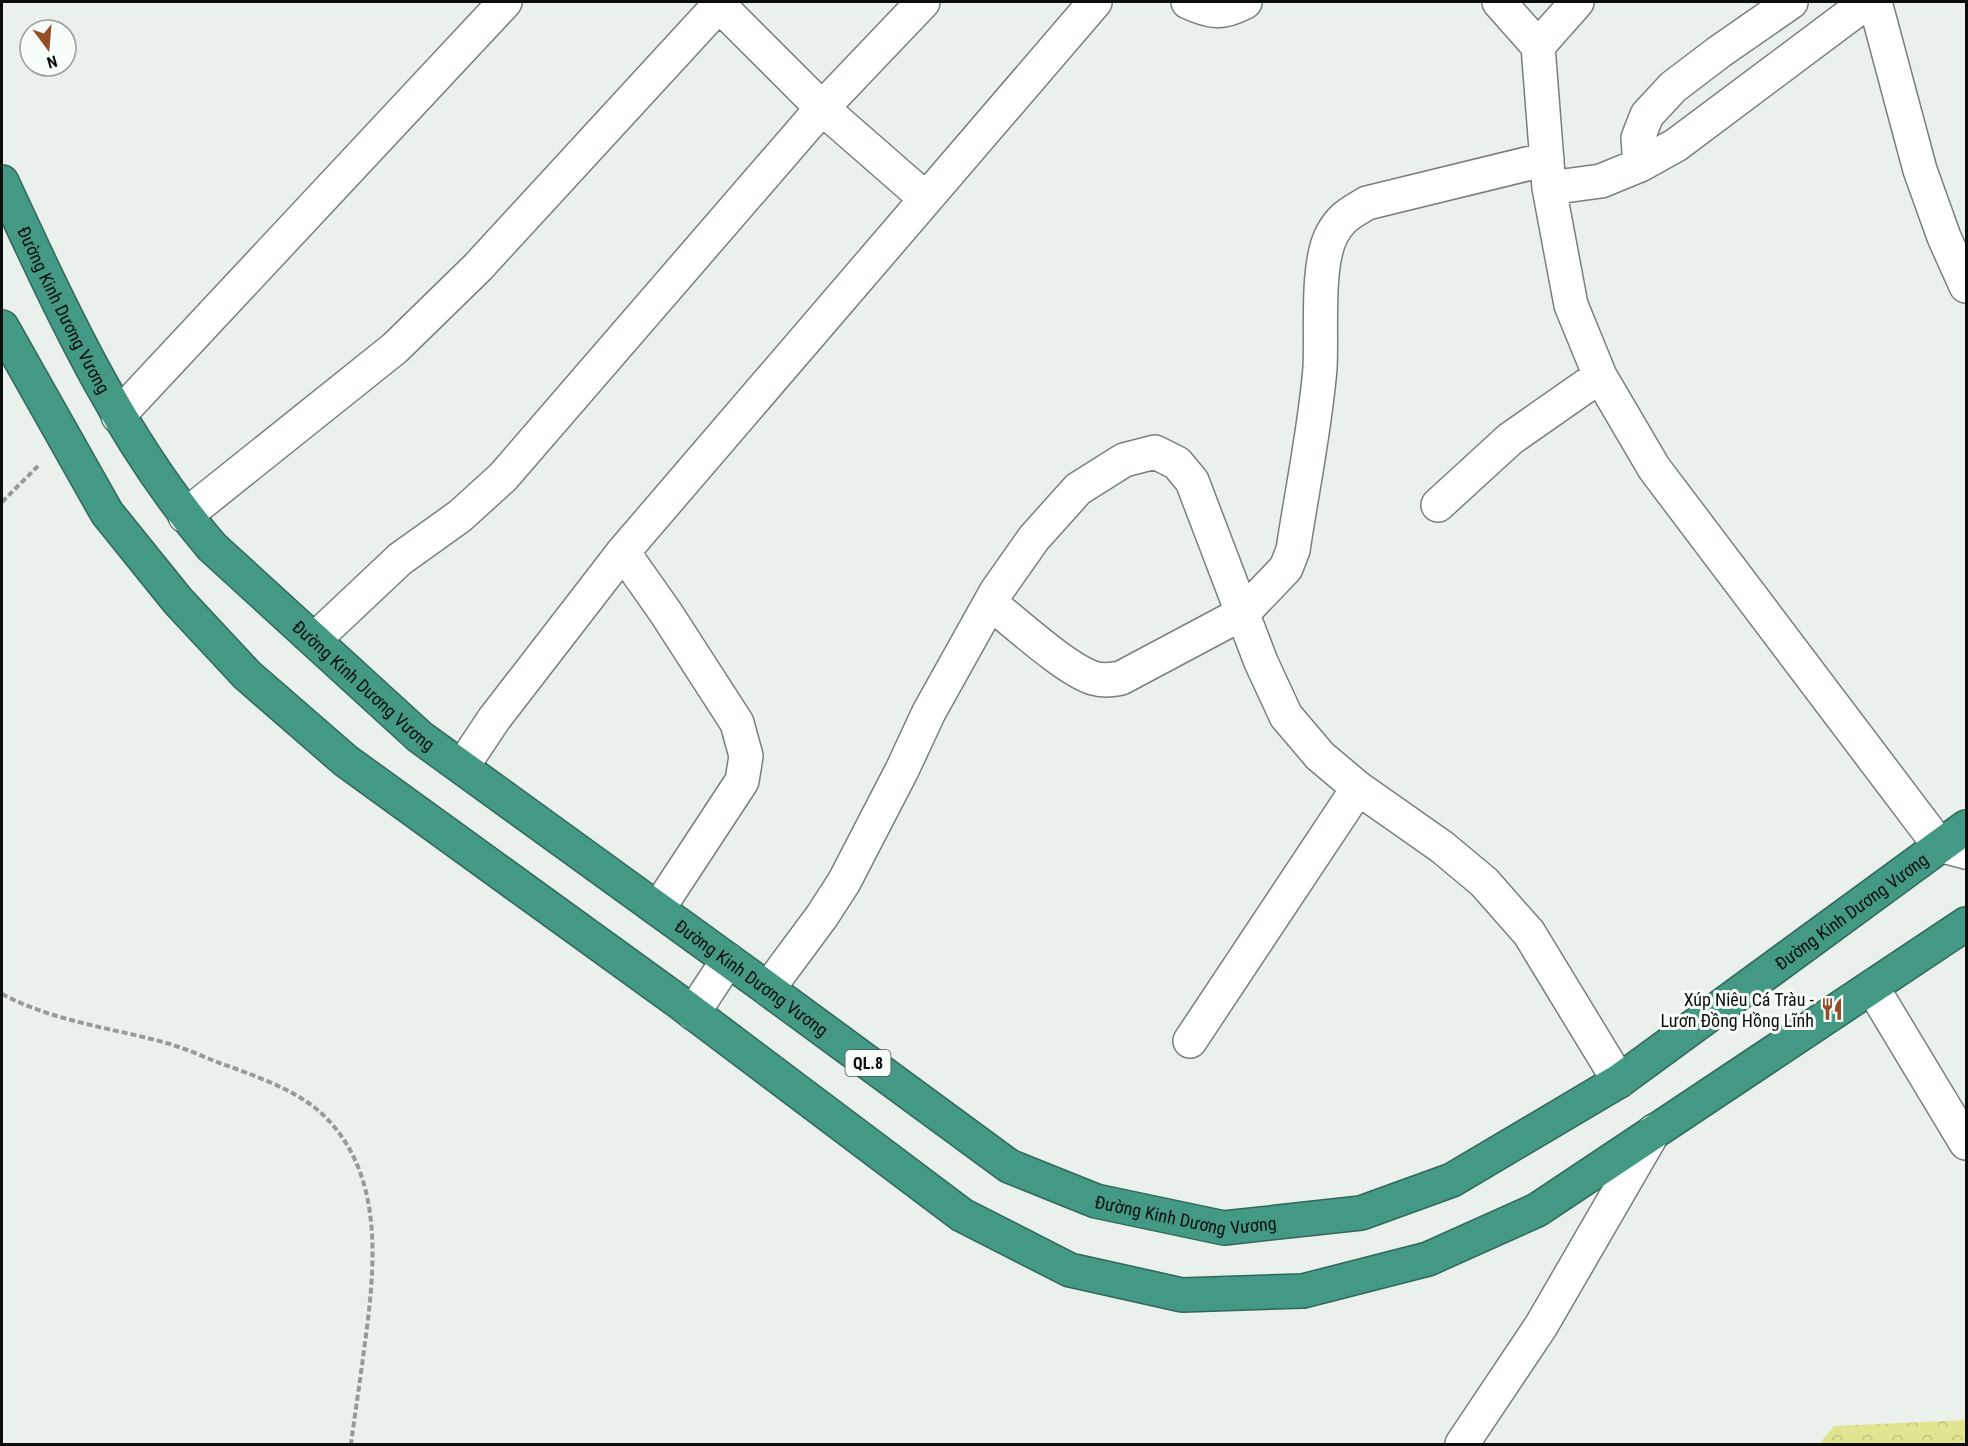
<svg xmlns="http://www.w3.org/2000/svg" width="1968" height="1446" font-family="'Roboto Condensed',sans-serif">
<defs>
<pattern id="forest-crowns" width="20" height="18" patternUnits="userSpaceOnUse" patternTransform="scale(1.5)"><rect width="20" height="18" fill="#e1e591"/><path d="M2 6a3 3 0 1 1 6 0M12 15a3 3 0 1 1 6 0" fill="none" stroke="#c0c37c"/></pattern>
</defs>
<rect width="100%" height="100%" fill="#eaf0ec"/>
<path fill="url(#forest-crowns)" d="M1966,1420V1444H1819L1834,1426Z"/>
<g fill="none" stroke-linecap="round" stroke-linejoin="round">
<g stroke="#7a7f7b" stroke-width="36">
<path id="street" d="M716,2L822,108L925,198
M1188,2C1212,13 1222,14 1245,2
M1499,2L1538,46L1549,188L1571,305L1600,376L1654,468L1939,845
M1875,2L1920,170L1944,237L1966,286
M1538,46L1577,2
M1640,165L1638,138L1647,115L1673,87L1719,52L1791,2
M1549,188L1601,181L1640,165L1676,145L1867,2
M118,416L505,2
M1438,505L1510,439L1600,376
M185,516L395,348L478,267L719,5
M623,552L666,613L737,723L746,756L742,781L658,909
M990,603C1016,623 1064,668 1093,678C1103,681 1111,680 1121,678L1243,613L1286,568L1293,550C1302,490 1315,429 1320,368C1322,333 1316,267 1331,236C1341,217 1350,213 1367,203L1547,159
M314,640L400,559L460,516L503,477L822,108L923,2
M462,767L494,719L623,552L1095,2
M1872,987L1966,1143
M768,989L822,916L844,882L902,770L929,712L996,592L1034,538L1078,489L1124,460L1155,452L1177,463L1192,481L1261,662L1286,716L1320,756L1358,788L1442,847L1484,882L1529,933L1619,1081
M1190,1041L1358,788
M1462,1444L1541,1326L1654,1131"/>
</g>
<g stroke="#7a7f7b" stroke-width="36">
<path id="secondary" d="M1939,845L1966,852
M693,1013L728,960"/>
</g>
<g stroke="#30685a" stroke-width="36">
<g id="highway">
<path id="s1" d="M2,182C62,311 119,438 212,547L420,737L768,989L1009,1166L1096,1201L1224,1228L1361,1213L1452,1180L1619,1081L1966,827"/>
<path d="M2,327L107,513L178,601L247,675L346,761L679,1002L962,1215L1070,1270L1182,1295L1303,1291L1428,1259L1537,1210L1966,924"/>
</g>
</g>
<path stroke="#969a98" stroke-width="4" stroke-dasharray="6 3" stroke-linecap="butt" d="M2,502L38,466
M2,994C54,1022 114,1028 170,1044C186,1049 202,1056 217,1062C250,1074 292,1088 319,1111C387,1172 375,1269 364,1350C360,1382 355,1413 351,1444"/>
<use href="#street" stroke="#fff" stroke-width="33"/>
<use href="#secondary" stroke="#fff" stroke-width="33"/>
<use href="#highway" stroke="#439984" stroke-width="33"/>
</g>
<defs>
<g id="restaurant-bare" transform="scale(1.8)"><path d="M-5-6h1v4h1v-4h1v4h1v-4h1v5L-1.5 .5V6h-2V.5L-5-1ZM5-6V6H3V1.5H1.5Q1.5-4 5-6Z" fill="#944d28" stroke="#f7fdf9" stroke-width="2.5" paint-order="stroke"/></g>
</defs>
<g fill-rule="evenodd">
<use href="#restaurant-bare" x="1832" y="1009"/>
</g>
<g text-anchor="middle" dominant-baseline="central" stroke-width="6" stroke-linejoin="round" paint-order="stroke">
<rect fill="#f7fdf9" stroke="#525654" stroke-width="1.5" x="845.5" y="1050" width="45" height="26" rx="4.5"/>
<g font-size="16" font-weight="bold" fill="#0c0e0d">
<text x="868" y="1063">QL.8</text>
</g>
<g font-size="18" fill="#0c0e0d" stroke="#f7fdf9">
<text stroke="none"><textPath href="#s1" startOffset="142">Đường Kinh Dương Vương</textPath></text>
<text stroke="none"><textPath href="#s1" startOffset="628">Đường Kinh Dương Vương</textPath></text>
<text stroke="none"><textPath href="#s1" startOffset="2374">Đường Kinh Dương Vương</textPath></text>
<text stroke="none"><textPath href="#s1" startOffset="1114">Đường Kinh Dương Vương</textPath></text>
<text stroke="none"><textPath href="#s1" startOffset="1618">Đường Kinh Dương Vương</textPath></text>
</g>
<g font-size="18" fill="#0c0e0d" stroke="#f7fdf9" text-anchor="end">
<text x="1814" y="999">Xúp Niêu Cá Tràu -<tspan x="1814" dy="21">Lươn Đồng Hồng Lĩnh</tspan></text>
</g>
</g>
<rect width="1968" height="1446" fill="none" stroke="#0c0e0d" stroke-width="6"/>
<g transform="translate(48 48) rotate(164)"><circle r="28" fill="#f7fdf9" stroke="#999d9b" stroke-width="1.5"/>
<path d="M0-4.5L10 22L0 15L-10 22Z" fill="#944d28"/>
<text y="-9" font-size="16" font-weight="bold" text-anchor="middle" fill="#0c0e0d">N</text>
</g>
</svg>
